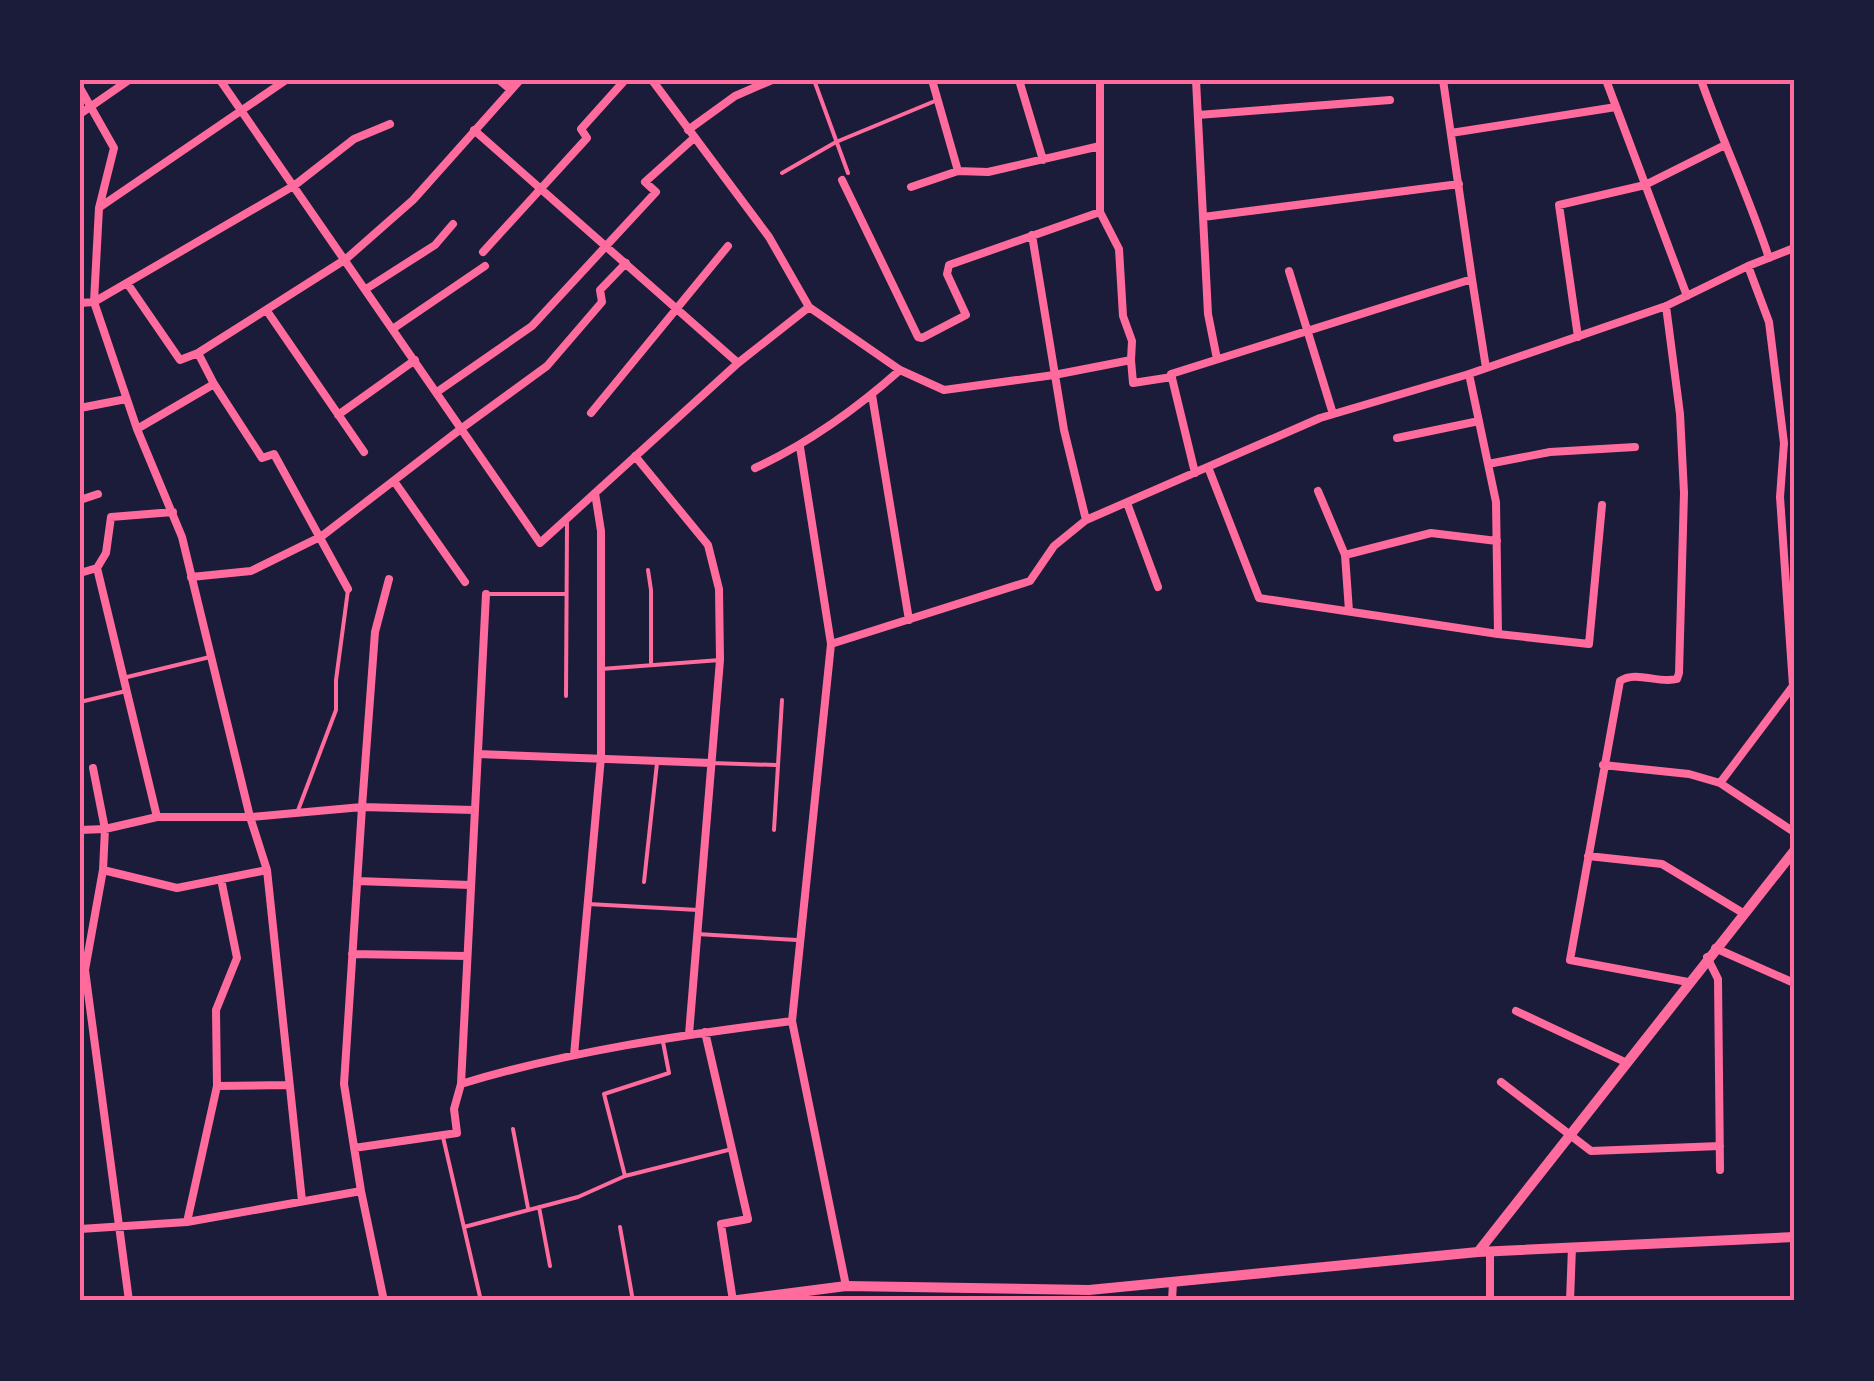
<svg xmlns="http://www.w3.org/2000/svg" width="1874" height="1381" font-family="Lato,sans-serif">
<rect width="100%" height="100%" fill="#1b1b3a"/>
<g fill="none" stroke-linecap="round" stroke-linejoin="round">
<path stroke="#ff6b9d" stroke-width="4" d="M814,80L848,173
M782,173L836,142L935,101
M648,570L651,590V665
M486,594H566
M601,669L720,660
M123,678L210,657
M566,696L567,523
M80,702L126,691
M711,763L776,765
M297,813L336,710V680L348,590
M774,830L782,700
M644,882L657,763
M588,904L698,910
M697,934L797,940
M513,1129L528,1208
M443,1137L481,1301
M625,1176L604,1094L669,1073L663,1042
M539,1207L550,1266
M464,1227L578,1197L625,1176L732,1149
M620,1227L633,1301"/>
<path stroke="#ff6b9d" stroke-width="8" d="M220,80L540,543L738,363L809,307
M499,80L511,90
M652,80L769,237L809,307L900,370L944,390L1054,375L1131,360L1133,383L1172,377
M932,80L958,171
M1019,80L1043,160
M1100,80V212L1119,249L1123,316L1132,341L1131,360
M1196,80L1208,314L1217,359
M1443,80L1472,279
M1606,80L1687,296
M1701,80C1722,140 1749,197 1769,258
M80,88L114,148L99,208L94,302L80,303
M80,114L129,80
M1198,115L1390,100
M474,130L738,363
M688,130L735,96L772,80
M1451,133L1616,107
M842,180L918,337L922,338L966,315L947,274L949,265L1100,212
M911,187L958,171L988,172L1100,146
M100,207L286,80
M1203,217L1459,184
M1032,235L1064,430L1086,520
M483,252L587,138L581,129L625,80
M1748,266L1769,322L1784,443L1780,497L1793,686L1720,783L1794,832
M1289,271L1333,414
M127,283L180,360L198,353L346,259L413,200L520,80
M366,289L435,245L453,224
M1666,306L1680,414L1684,493L1679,673L1677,679C1658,684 1636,670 1620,681L1570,960L1688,982
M267,311L364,452
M394,328L485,266
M1578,337L1559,205L1645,185L1725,145
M198,353L214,384L262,458L274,454L348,589
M437,392L532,326L656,192L645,182L694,138
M872,395L909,620
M80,408L126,399
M591,413L728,246
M338,415L415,360
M137,429L214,384
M1397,438L1479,421
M800,447L831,644
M635,456L708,545L719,589L720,660L689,1034
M1488,464L1550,452L1635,447
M1208,467L1259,598L1498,634L1496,502L1469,374
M755,468C809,443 855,410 900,370
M1195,473L1171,374L1472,279L1486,368
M394,481L465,582
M1318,491L1345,555L1349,611
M80,500L98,494
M1127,503L1158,587
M1345,555L1431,533L1497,541
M80,573L97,568
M191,577L251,571L322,536L462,428L547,366L602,302L600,290L626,263
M389,579L375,632L362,807L474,810
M1498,634L1589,644L1602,505
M478,754L711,763
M1603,765L1689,774L1720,783
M157,817L97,568L106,553L111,517L173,512
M80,830L105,829L157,817H250L362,807L344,1084L361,1191L384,1301
M1588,856L1662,864L1743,913
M103,870L177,888L267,870
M357,881L470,885
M1715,948L1794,983
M352,954L467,956
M1707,957L1718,979L1720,1170
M80,965L85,970L129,1301
M85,970L103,870L105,829L93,768
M1516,1011L1625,1062
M792,1021L831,644L1030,581L1054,546L1086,520L1320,418L1469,374L1666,306L1748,266L1794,248
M705,1032L748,1219L721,1224L733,1301
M574,1055L601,757V531L595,493
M1501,1082L1591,1151L1720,1146
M461,1084C569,1051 681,1035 792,1021L846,1286
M217,1086L287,1085
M354,1148L457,1133L454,1109L461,1084L486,594
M302,1201L267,870L250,817L182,537L137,429L94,302L295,185L354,139L390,124
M187,1222L217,1086L216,1010L237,958L221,879
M80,1229L187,1222L361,1191
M1490,1251V1301
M1172,1301L1173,1282
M1570,1301L1572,1247"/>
<path stroke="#ff6b9d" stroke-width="10" d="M1478,1252L1794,851
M730,1301L846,1286L1089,1290L1478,1252L1794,1237"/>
</g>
<rect width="1874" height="1381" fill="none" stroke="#1b1b3a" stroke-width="165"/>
<rect x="82" y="82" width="1710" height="1216" fill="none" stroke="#ff6b9d" stroke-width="4"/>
</svg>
